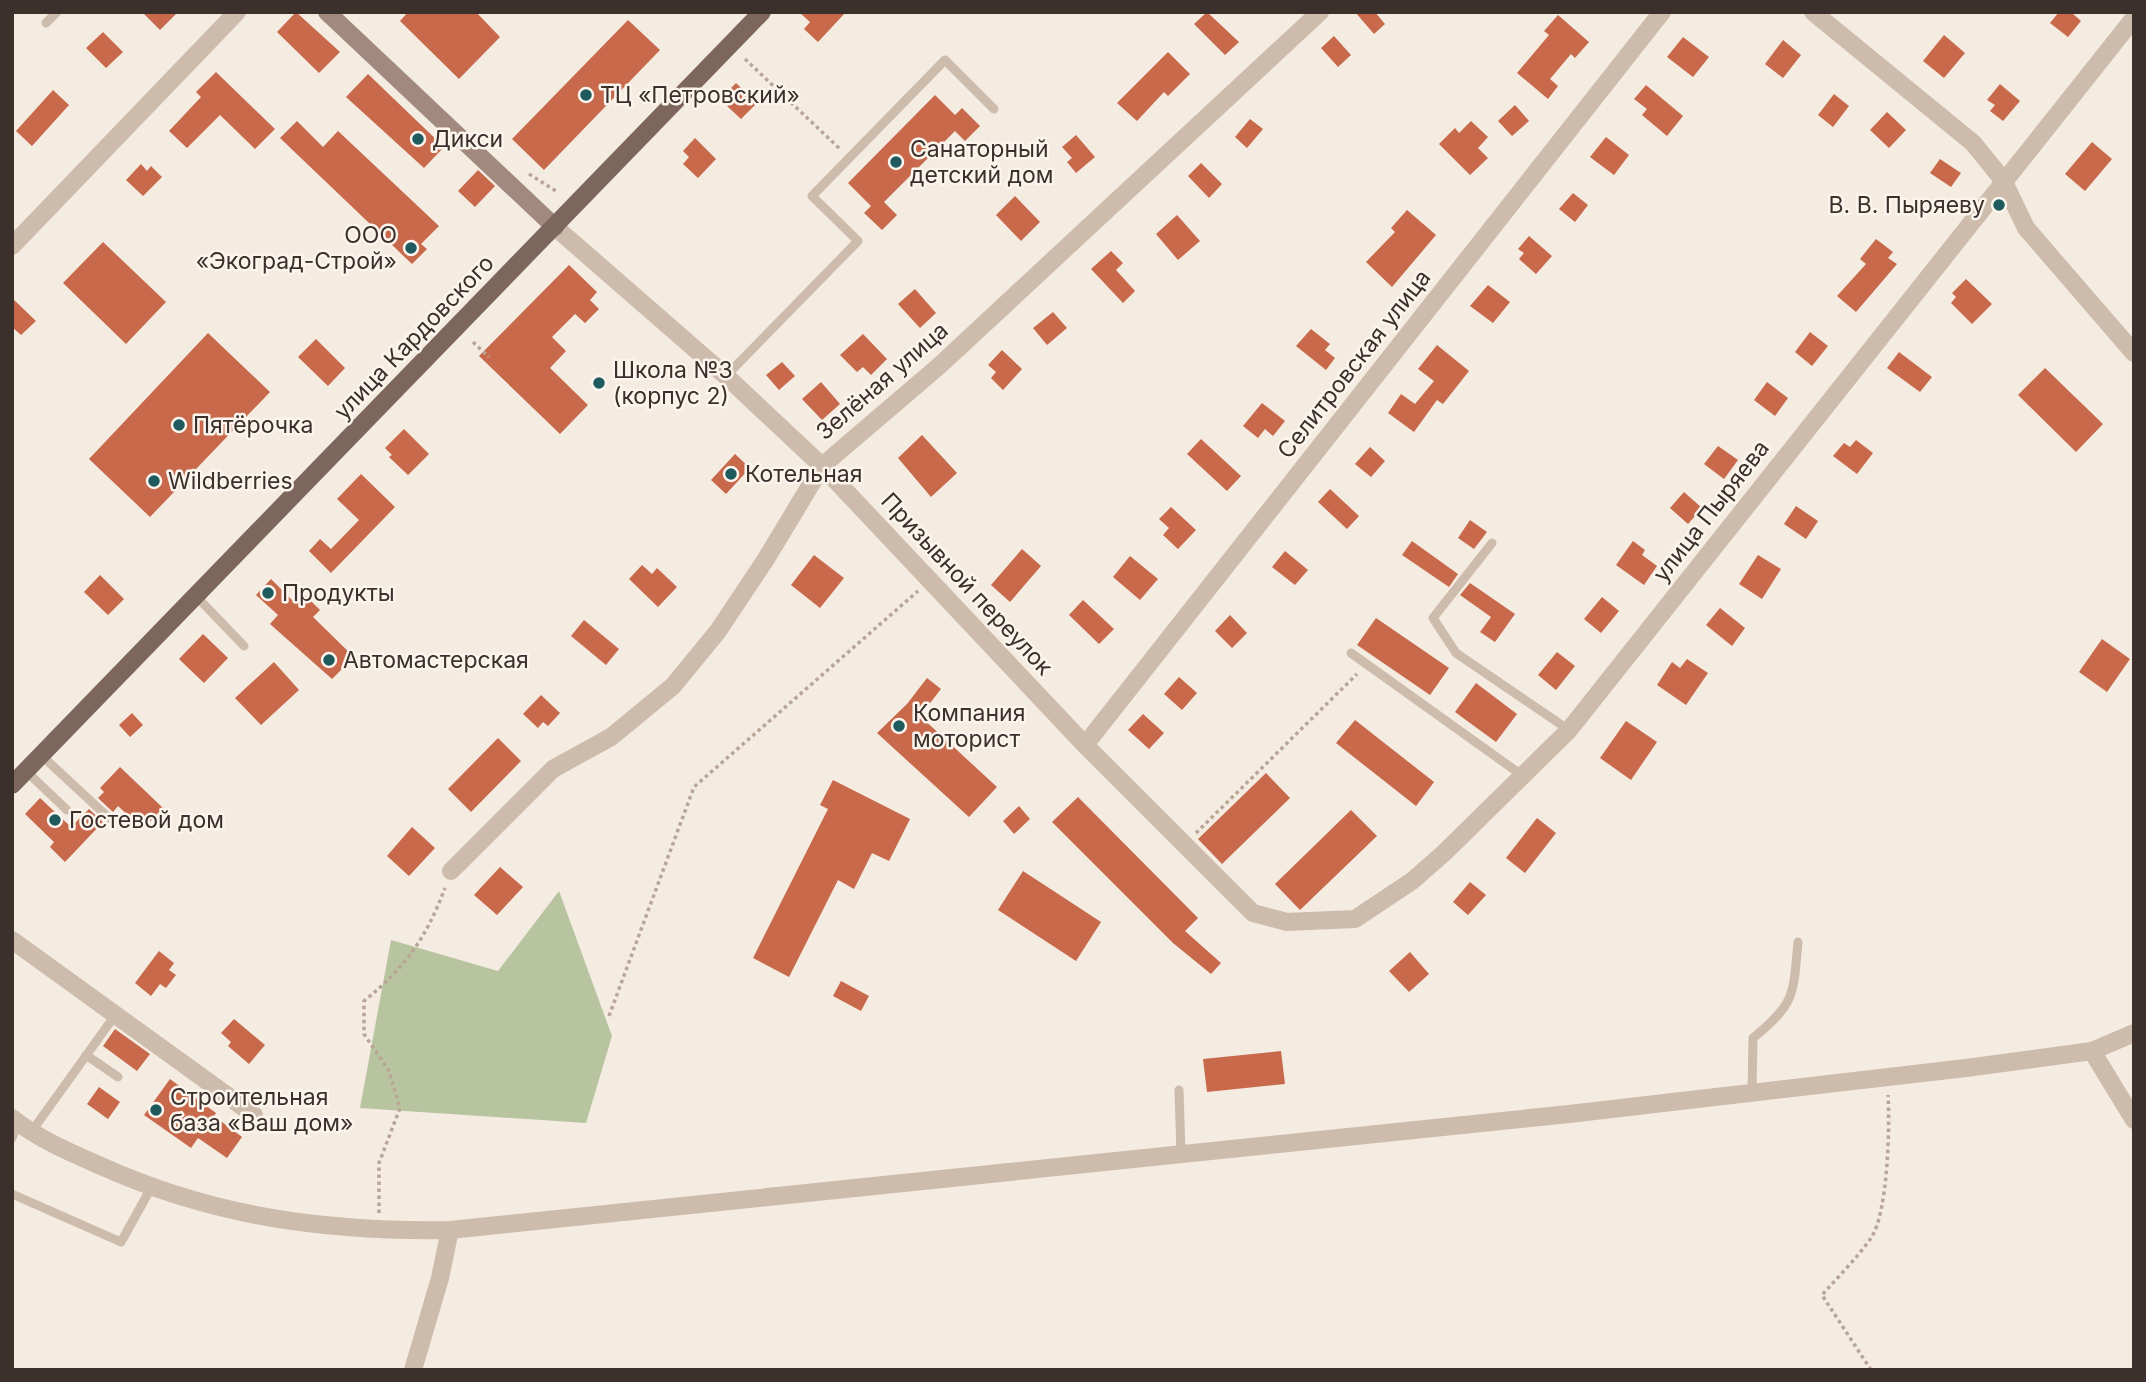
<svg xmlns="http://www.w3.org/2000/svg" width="2146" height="1382" font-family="Inter,sans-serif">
<rect width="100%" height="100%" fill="#f4ebe1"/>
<path fill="#b8c4a0" d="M559,891L612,1036L586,1123L360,1108L391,940L498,971Z"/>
<path fill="#c8694b" d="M142,12H178L160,30Z
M296,12L340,52L319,73L277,32Z
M408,12H476L500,37L459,79L400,21Z
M799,12H846L818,42L804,29L810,22Z
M1207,12L1239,42L1225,55L1194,24Z
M1355,12H1375L1385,24L1374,34Z
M2059,12H2071L2081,21L2068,37L2050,23Z
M1558,15L1589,42L1575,58L1571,54L1550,79L1558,86L1548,99L1517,73L1549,35L1544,31Z
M628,20L660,50L544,170L512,139Z
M103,32L123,52L106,68L86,48Z
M1944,35L1965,53L1944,78L1923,61Z
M1334,36L1351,55L1338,67L1321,48Z
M1683,37L1709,57L1693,77L1667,57Z
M1783,40L1801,55L1783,78L1765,64Z
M1168,52L1190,74L1168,96L1164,92L1137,121L1117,103Z
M216,72L275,129L255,149L220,115L187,148L169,131L201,97L196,92Z
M368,74L444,147L424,168L346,97Z
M736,83L757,103L741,119L727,106L731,102L724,95Z
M2000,84L2020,101L2003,121L1990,111L1995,105L1987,100Z
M1646,85L1683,116L1667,136L1642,115L1647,109L1634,99Z
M53,90L69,105L32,146L16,131Z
M1834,94L1849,106L1833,127L1818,115Z
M935,95L955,115L962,108L980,126L965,141L955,131L884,202L897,215L882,230L864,213L871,206L848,183Z
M1515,105L1529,121L1512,136L1498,121Z
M1887,112L1906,130L1889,148L1870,130Z
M1250,119L1263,129L1247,148L1235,137Z
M297,121L323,147L338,131L439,226L421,244L427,249L412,264L280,138Z
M1471,121L1488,137L1478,148L1488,158L1470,175L1439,144L1455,128L1459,133Z
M1076,135L1095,157L1076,173L1067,162L1072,158L1062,147Z
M1606,137L1629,155L1614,175L1590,157Z
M695,138L716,159L698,178L683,164L689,157L683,151Z
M2092,142L2112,159L2085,191L2065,174Z
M1940,159L1961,173L1951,187L1930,173Z
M1201,163L1222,184L1209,198L1188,176Z
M141,164L147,171L151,166L162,177L143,196L126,180Z
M478,170L495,186L475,207L458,191Z
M1573,193L1588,205L1575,222L1559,209Z
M1015,196L1040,222L1021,241L996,215Z
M1407,210L1436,235L1392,287L1366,262L1395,232L1391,228Z
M1177,215L1200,241L1178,260L1156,234Z
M1529,236L1552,256L1536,274L1519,259L1524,253L1518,249Z
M1876,239L1893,252L1888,258L1897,264L1856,312L1837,296L1866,264L1860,259Z
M103,242L166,302L126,344L63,283Z
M1111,251L1123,263L1116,270L1135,291L1123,303L1091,269Z
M569,265L597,292L590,300L599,309L585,323L575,314L552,337L566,351L550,368L588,405L560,434L479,356Z
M1966,279L1992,304L1972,324L1951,303L1956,297L1952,293Z
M1488,285L1510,302L1493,323L1470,306Z
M915,289L936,313L920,328L898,304Z
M12,298L36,321L21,335L12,327Z
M1053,312L1067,328L1047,345L1033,328Z
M1311,329L1330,344L1325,350L1335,358L1326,370L1296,346Z
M1810,332L1828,346L1812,366L1795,352Z
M208,333L270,392L150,517L89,459Z
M863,334L887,359L871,375L863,367L857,372L840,355Z
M316,339L345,368L328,386L298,357Z
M1437,345L1469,371L1443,404L1437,400L1414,432L1388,413L1401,394L1415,404L1434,381L1418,369Z
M1002,350L1022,369L1003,390L991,378L996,372L988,365Z
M1899,352L1932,377L1920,392L1887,368Z
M782,362L795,376L779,390L766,375Z
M2045,368L2103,424L2076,452L2018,395Z
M821,382L840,404L822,420L802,399Z
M1767,382L1788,398L1775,416L1754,400Z
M1262,403L1285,421L1273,436L1265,429L1258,438L1243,426Z
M404,429L429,454L408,475L389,457L392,455L385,448Z
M922,435L957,473L931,497L898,458Z
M1201,439L1241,476L1227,491L1187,454Z
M1856,440L1873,453L1857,474L1833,456L1844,443L1850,447Z
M1718,446L1738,460L1724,479L1704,464Z
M1370,447L1385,461L1371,477L1355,464Z
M735,454L750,468L726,494L711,480Z
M361,474L395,507L331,573L309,551L320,539L331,549L359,520L337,499Z
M1330,489L1359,516L1347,529L1318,502Z
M1684,492L1702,508L1688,524L1670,508Z
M1796,506L1818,521L1806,539L1784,524Z
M1171,507L1196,530L1178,549L1163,535L1169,528L1159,519Z
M1470,520L1487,532L1474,549L1458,538Z
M1412,541L1458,574L1449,587L1402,555Z
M1633,541L1645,550L1642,555L1657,566L1644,585L1616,565Z
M1022,549L1041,566L1010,602L991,585Z
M1285,551L1308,570L1295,585L1272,567Z
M814,555L844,578L820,608L791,585Z
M1758,555L1781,569L1762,599L1739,584Z
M1130,556L1158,579L1140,600L1113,577Z
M642,565L652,574L657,568L677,587L658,607L629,579Z
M100,575L124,599L108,615L84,592Z
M271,579L296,604L305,595L320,610L313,617L354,657L332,679L270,624L278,615L256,595Z
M1470,583L1515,614L1495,642L1480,632L1491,617L1460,595Z
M1602,597L1619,611L1601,633L1584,619Z
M1083,600L1114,629L1099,644L1069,615Z
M1720,608L1745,628L1732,646L1706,625Z
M1230,615L1247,633L1232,648L1215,631Z
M1376,618L1449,668L1430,695L1357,645Z
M584,620L619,649L606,665L571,636Z
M203,634L228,658L204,683L179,659Z
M2102,639L2130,659L2107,692L2079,672Z
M1557,652L1575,666L1556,690L1538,675Z
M1687,659L1708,673L1686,705L1657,685L1672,662L1680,668Z
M274,662L299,690L261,725L235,698Z
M1179,677L1197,693L1182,710L1164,694Z
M927,678L941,689L920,716L997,787L969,817L877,733L907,704Z
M1476,683L1517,714L1496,742L1455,712Z
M541,695L560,713L548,726L543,722L538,728L523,714Z
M132,713L143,725L130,737L119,725Z
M1143,714L1164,733L1149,749L1128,730Z
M1355,720L1434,782L1416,806L1336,743Z
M1626,721L1657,742L1631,780L1600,758Z
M498,738L521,761L471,812L448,789Z
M120,767L163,808L143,829L118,806L113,812L98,798L104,792L100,788Z
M1266,773L1290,798L1222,864L1198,839Z
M833,780L910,819L889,861L872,853L854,889L838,880L789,977L753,958L828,809L820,805Z
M1078,797L1198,918L1185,931L1221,963L1211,974L1173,943L1052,822Z
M40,798L71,827L89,809L103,822L65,862L50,847L54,842L25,814Z
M1019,806L1030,819L1014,834L1003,821Z
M1351,810L1377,836L1300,910L1275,884Z
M1537,818L1556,833L1525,873L1506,858Z
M412,827L435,848L409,876L387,856Z
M500,867L523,887L497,915L474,895Z
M1023,871L1101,922L1076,961L998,910Z
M1470,882L1486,895L1468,915L1453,902Z
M159,951L174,963L169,970L176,975L166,988L160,984L151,996L135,983Z
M1410,952L1429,974L1409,992L1389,971Z
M841,981L869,996L861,1011L833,996Z
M234,1019L265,1045L249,1064L228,1046L231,1042L221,1033Z
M115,1029L150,1054L137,1071L103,1046Z
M1281,1051L1285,1084L1207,1092L1203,1059Z
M170,1079L216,1113L214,1116L242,1137L227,1158L198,1138L191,1148L144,1115Z
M99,1087L120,1102L108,1119L87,1104Z"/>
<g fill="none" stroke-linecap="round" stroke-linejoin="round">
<path stroke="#b9a596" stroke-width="3.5" stroke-dasharray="3.5 3.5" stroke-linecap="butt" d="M745,59L840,149
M529,174L556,191
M473,342L489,357
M1196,833L1357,674
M609,1016L694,787L918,591
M379,1213V1163L400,1108L389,1071L364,1034V1001C406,967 426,938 445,888
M1871,1370L1822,1295C1838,1277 1857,1258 1871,1238C1888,1213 1890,1126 1888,1095"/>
<path stroke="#cdbbac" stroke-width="9" d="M46,23L57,12
M726,376L858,241L812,196L945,60L994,109
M1492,543L1433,618L1456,653L1569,730
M196,596L244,646
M1351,653L1523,776
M41,755L109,818
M26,771L67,810
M86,1055L118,1077
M1179,1090L1181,1154
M1752,1092L1753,1038C1796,1003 1793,995 1798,942
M32,1131L116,1014
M12,1138L18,1122
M12,1194L121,1242L151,1188"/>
<path stroke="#cdbbac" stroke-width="18" d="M1813,12L1973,143L2003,180L2026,228L2134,353
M555,227L726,376L822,466L1085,745L1253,913L1287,922L1355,919L1412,881L1444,853L1569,730L2134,18
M12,246L237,12
M1085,745L1662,12
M451,871L553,769L611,737L673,686L718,631L766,559L822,466L939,366L1320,12
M12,940L254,1115
M2092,1051L2134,1120
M12,1118C38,1139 71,1153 101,1166C214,1217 327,1232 450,1230L1569,1114L1966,1068L2092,1051L2134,1033
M413,1370L440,1278L450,1230"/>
<path stroke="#a18a7d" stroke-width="18" d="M327,12L555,227"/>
<path stroke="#7d675c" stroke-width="18" d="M12,785L762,12"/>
</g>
<g fill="#1f5a5e" stroke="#fbf5ee" stroke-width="2.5">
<circle cx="586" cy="95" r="7"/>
<circle cx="418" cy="139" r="7"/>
<circle cx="896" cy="162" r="7"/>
<circle cx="1999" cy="205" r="7"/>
<circle cx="411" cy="248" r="7"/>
<circle cx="599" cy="383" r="7"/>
<circle cx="179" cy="425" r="7"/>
<circle cx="731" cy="474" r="7"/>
<circle cx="154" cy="481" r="7"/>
<circle cx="268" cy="593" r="7"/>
<circle cx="329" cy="660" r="7"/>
<circle cx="899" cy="726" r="7"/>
<circle cx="55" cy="820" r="7"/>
<circle cx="156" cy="1110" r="7"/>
</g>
<g text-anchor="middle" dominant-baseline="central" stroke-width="5" stroke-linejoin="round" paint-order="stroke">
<g font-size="23" fill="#3b302b" stroke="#fbf5ee" text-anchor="start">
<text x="600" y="95">ТЦ «Петровский»</text>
<text x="432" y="139">Дикси</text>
<text x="910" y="149">Санаторный<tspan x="910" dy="26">детский дом</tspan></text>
<text x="1985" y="205" text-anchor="end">В. В. Пыряеву</text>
<text x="397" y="235" text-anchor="end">ООО<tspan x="397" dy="26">«Экоград-Строй»</tspan></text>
<text x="613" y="370">Школа №3<tspan x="613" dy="26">(корпус 2)</tspan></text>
<text x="193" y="425">Пятёрочка</text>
<text x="745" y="474">Котельная</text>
<text x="168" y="481">Wildberries</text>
<text x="282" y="593">Продукты</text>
<text x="343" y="660">Автомастерская</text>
<text x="913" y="713">Компания<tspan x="913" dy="26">моторист</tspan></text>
<text x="69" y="820">Гостевой дом</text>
<text x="170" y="1097">Строительная<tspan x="170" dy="26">база «Ваш дом»</tspan></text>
</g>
<g font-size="23" fill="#3b302b" stroke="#fbf5ee">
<text transform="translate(414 337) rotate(-46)">улица Кардовского</text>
<text transform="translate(1354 364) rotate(-52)">Селитровская улица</text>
<text transform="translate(882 381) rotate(-41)">Зелёная улица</text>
<text transform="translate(1711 511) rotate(-52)">улица Пыряева</text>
<text transform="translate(967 584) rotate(47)">Призывной переулок</text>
</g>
</g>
<rect width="2146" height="1382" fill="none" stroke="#3b302b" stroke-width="28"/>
</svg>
